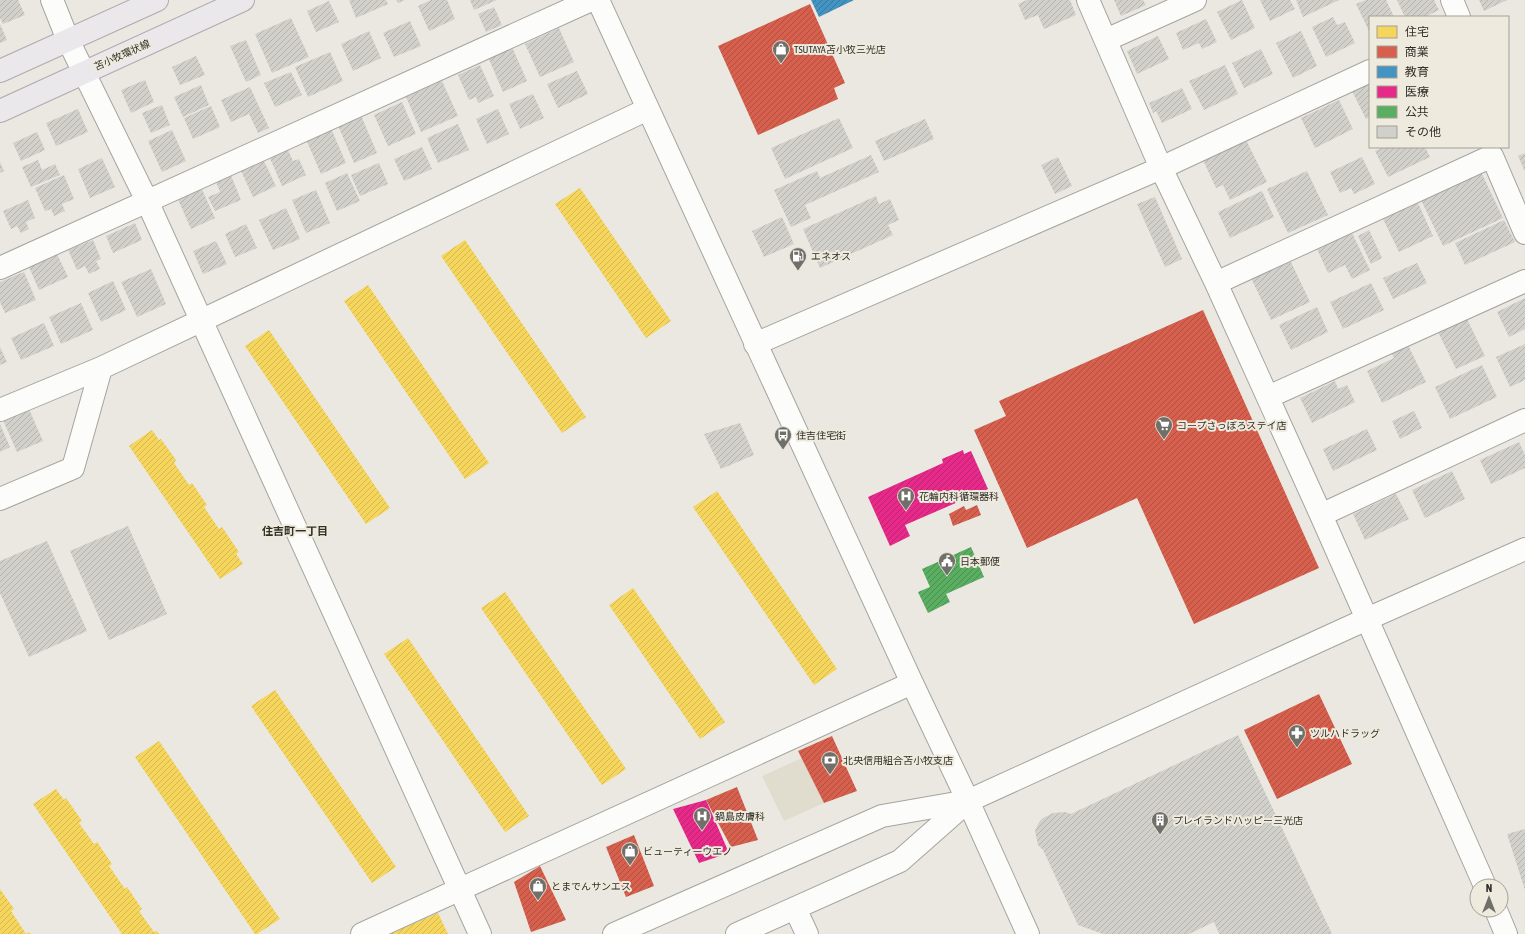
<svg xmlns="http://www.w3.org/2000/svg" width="1525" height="934" font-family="'Asap Condensed','Noto Sans JP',sans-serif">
<defs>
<pattern id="homes-hatch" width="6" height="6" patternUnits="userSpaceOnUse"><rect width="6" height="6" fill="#f6d55c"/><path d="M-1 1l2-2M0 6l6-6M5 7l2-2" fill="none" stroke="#d3b750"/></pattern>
<pattern id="shops-hatch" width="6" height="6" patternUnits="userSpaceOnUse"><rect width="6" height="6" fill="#d6604d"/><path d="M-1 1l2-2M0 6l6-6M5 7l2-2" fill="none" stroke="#ae5040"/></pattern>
<pattern id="schools-hatch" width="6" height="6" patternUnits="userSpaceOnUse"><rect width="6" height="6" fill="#4393c3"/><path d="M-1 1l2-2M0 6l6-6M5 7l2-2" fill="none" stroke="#38789e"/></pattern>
<pattern id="health-hatch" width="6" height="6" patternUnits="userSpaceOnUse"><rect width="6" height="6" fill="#e7298a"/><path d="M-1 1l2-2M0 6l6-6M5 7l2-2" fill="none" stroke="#bc2471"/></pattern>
<pattern id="public-hatch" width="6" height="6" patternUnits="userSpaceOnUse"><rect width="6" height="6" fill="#5aae61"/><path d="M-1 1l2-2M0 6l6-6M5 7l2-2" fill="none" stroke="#4b8e50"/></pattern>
<pattern id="building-hatch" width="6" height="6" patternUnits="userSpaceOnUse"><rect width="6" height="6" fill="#d2d0cb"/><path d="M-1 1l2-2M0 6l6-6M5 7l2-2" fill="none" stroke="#b5b3ae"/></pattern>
</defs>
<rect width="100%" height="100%" fill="#eae8e1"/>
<path fill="#e1ddce" d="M802,758L824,803L784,821L762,776Z"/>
<path fill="url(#homes-hatch)" d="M580,188L671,321L646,338L555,204Z
M465,240L586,417L562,433L441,256Z
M368,285L489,463L465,479L344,301Z
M269,330L390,508L366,524L245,346Z
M152,430L159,440L161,439L176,460L174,463L189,485L192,483L207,505L204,507L219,529L222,527L239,552L236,554L243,564L220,579L129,446Z
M717,491L837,669L814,685L693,507Z
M633,588L725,722L700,739L609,605Z
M505,592L626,769L602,785L481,608Z
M408,638L529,816L505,832L384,654Z
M275,690L396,867L372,883L251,706Z
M159,741L280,919L257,934H255L135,757Z
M56,789L64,800L66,798L82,821L79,823L94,844L97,842L112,864L109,866L125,889L127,887L142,909L139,911L154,932L157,931L159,934H122L33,804Z
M0,889L14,909L11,911L26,934L29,932L31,934H0Z
M438,913L448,934H389Z"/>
<path fill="url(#shops-hatch)" d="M810,4L845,83L834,88L838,99L758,135L718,46Z
M1203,310L1319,568L1194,624L1137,498L1027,548L974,430L1006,416L999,401Z
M977,505L981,515L953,526L949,514L964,506L966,510Z
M1319,694L1352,764L1277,799L1244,730Z
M832,736L857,791L824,803L798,751Z
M737,787L758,840L731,847L706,800Z
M634,835L654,886L626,897L606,847Z
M540,866L566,920L531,932L514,882Z"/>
<path fill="url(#schools-hatch)" d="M811,0H854L819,17Z"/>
<path fill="url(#health-hatch)" d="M963,450L964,454L971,451L988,489L905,525L910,536L890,546L868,497L943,463L942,459Z
M706,800L729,853L699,863L673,809Z"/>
<path fill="url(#public-hatch)" d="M971,547L984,577L946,594L950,602L928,613L918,592L930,587L922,569Z"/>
<path fill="url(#building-hatch)" d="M0,0H18L25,15L3,24L0,18Z
M349,0H386L388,4L356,18Z
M396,0H405L398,3Z
M431,0H447L455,19L429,31L418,6Z
M470,0H497L474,10Z
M1027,0H1070L1076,15L1044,29L1038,15L1025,20L1018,4Z
M1114,0H1143L1146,5L1121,16Z
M1242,0L1255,28L1231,40L1217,12Z
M1260,0H1290L1295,9L1270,21Z
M1296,0H1339L1303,17Z
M1366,0H1386L1394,17H1370V33L1356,4Z
M1397,0H1434L1439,10L1425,17H1405Z
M1479,0H1507L1484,11Z
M329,1L339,22L316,32L307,11Z
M494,7L502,25L486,32L478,14Z
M1333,17L1337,25L1345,22L1355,43L1326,57L1312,27Z
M291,18L309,57L272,73L255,34Z
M1206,19L1217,42L1202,49L1199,43L1183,50L1176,33Z
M410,21L421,46L394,57L383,33Z
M0,24L7,40L0,43Z
M559,28L574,62L540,77L525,44Z
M369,31L381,58L353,71L341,44Z
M1301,31L1317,66L1293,78L1276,43Z
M1158,36L1169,59L1137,74L1127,51Z
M246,40L261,75L246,82L230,46Z
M512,47L527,81L503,92L488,57Z
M1261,49L1273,74L1244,88L1232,63Z
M330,52L343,81L308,97L295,67Z
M196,56L205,75L180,85L172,67Z
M480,65L494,96L478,103L476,97L469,100L458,75Z
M1225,65L1238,94L1204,110L1189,81Z
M577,71L588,94L558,108L547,84Z
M291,72L302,95L275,107L264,83Z
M145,80L154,102L131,113L121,90Z
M442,81L458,116L421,132L406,97Z
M1370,82V117L1366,119L1352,91Z
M201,85L209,105L183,117L174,97Z
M250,87L269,128L258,133L249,114L231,122L221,100Z
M1182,88L1192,109L1162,123L1156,111L1153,113L1149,103Z
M533,94L544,118L520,129L509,104Z
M1339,100L1353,129L1315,148L1301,118Z
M402,102L416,134L388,146L374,115Z
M162,105L170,125L151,133L142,113Z
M211,106L220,127L193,139L184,118Z
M78,109L88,132L56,146L46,123Z
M498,109L509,134L487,144L476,119Z
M360,113L377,153L354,163L337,123Z
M839,118L853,148L785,179L771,148Z
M925,119L934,139L884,161L875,141Z
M458,124L469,150L438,163L427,138Z
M330,126L346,163L321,174L305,137Z
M172,130L186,161L162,172L148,141Z
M37,132L45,150L21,161L13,143Z
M1246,140L1267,182L1230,200L1223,185L1216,188L1203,160Z
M422,147L432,169L404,181L394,159Z
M1384,147H1425L1430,157L1388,177L1375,151Z
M287,148L293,161L299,159L306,175L282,186L269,156Z
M1525,153V172L1518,156Z
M871,155L879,172L805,205L811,218L791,227L774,190L817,171L820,178Z
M1058,157L1072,186L1055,194L1041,165Z
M1362,157L1375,184L1354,194L1351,188L1340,193L1330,172Z
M102,158L115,187L90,198L78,169Z
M38,160L42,170L55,164L60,175L31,187L22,167Z
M264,161L276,186L253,197L241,171Z
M0,162L4,171L0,173Z
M379,163L388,184L360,196L351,175Z
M1307,171L1328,215L1288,233L1267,189Z
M1481,172L1503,218L1443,246L1421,200Z
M230,173L241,200L215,211L208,197L220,192L215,179Z
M347,173L360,201L337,211L325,183Z
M64,175L74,199L62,204L65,211L54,216L51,209L45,211L35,188Z
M200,185L215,218L191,229L176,195Z
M316,190L330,223L306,233L292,200Z
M1262,191L1274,217L1230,238L1218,212Z
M876,196L879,204L890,199L899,220L888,225L893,235L820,268L803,229Z
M1155,197L1182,259L1165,267L1137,204Z
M28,200L35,218L26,222L29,229L21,233L17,226L11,229L3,211Z
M1418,203L1433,236L1399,252L1383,219Z
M286,208L300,239L273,250L259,220Z
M782,217L794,244L764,257L752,231Z
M1504,220L1515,242L1465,265L1455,243Z
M135,223L142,240L113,253L106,236Z
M246,224L257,248L235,257L225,234Z
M1369,230L1382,258L1371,264L1358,236Z
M1352,233L1370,270L1352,279L1345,265L1328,273L1317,249Z
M93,240L101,259L96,261L100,269L89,274L85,266L77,270L68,250Z
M216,241L227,264L203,274L193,251Z
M56,252L68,277L39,290L28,265Z
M1290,260L1310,302L1271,320L1251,278Z
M1417,263L1427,283L1393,299L1383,278Z
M151,269L166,304L137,317L121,282Z
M24,272L36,300L5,313L0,302V282Z
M113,281L126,310L101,322L88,293Z
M1371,283L1384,310L1343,329L1330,302Z
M1525,298V329L1509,337L1497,312Z
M81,303L93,330L61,344L49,317Z
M1317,307L1328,332L1291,350L1279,325Z
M1467,319L1485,356L1456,369L1438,332Z
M44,323L54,346L21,360L11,338Z
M1407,343L1426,382L1382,403L1367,371L1394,358L1390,351Z
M1525,344V380L1510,387L1496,357Z
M0,347L7,362L0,365Z
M1482,365L1497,397L1450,419L1435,387Z
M1335,381L1338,389L1347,385L1355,402L1312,423L1300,398Z
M28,407L43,441L17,452L2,418Z
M1414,411L1422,428L1400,439L1392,421Z
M740,423L754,455L721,469L704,434Z
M0,424L10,447L0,452Z
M1367,429L1377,450L1333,471L1323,449Z
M1519,442L1525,455V468L1491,484L1480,460Z
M1452,471L1465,499L1425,518L1412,490Z
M1396,494L1409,519L1365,540L1353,514Z
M128,526L167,614L109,640L70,551Z
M47,541L87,631L29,657L0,593V561Z
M1238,735L1332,934H1219L1214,922L1189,934H1103L1078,925L1043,850L1038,845L1035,831L1039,822L1043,818L1053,813L1065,812L1071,814Z
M1525,829V890L1507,834Z"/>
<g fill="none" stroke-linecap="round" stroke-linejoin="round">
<g stroke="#a6a49f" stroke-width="24">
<path id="minor" d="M52,0L68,40L147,201L480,934
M598,0L912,683L968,801L1028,934
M1088,0L1161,168L1216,283L1321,515L1485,886
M1452,0L1459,17
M1106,40L1195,0
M0,268L591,0
M1216,283L1492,156L1525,233
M755,344L1161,168L1370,71
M1268,397L1525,281
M0,410L101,368L648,109
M0,499L73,468L101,368
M1321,515L1525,420
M795,908L807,934
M1496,910L1506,934
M362,934L912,683
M614,934L882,816L968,801L1367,619L1525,549
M737,934L900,861L968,801"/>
</g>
<g stroke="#b0a9af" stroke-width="24">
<path id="major" d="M0,71L157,0
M0,111L243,0"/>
</g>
<use href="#minor" stroke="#fcfcfa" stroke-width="22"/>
<use href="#major" stroke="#ebe8eb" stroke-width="22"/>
</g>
<defs>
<g id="shop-pin" transform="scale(0.9)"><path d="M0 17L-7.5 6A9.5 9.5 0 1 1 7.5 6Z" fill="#716f69" stroke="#eeeadd"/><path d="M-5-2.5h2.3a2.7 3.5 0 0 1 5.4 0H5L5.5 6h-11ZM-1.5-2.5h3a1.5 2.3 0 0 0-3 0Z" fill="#fff"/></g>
<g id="fuel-pin" transform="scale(0.9)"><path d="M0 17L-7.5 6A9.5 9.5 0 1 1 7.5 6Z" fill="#716f69" stroke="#eeeadd"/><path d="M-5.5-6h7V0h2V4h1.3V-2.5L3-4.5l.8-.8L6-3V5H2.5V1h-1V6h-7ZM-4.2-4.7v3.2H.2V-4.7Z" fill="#fff"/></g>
<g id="supermarket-pin" transform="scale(0.9)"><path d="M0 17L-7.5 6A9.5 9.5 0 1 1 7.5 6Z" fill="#716f69" stroke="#eeeadd"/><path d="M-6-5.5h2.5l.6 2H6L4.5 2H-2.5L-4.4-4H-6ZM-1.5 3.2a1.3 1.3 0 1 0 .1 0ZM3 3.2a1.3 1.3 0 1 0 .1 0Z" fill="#fff"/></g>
<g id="bus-pin" transform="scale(0.9)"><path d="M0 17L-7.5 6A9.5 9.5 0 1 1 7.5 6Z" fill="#716f69" stroke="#eeeadd"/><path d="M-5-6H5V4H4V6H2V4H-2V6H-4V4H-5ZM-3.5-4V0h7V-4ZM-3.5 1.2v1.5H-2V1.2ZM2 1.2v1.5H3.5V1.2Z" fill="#fff"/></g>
<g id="hospital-pin" transform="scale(0.9)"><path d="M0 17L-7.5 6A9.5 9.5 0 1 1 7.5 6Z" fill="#716f69" stroke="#eeeadd"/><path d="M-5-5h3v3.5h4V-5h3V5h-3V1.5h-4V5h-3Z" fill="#fff"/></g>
<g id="civic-pin" transform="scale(0.9)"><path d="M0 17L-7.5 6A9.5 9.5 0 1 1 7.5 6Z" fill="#716f69" stroke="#eeeadd"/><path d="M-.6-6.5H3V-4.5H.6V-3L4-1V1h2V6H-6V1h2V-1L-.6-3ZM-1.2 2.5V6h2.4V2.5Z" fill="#fff"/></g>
<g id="pharmacy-pin" transform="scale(0.9)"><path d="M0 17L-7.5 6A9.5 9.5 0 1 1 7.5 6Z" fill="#716f69" stroke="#eeeadd"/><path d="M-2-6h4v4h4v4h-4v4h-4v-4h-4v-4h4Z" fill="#fff"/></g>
<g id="bank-pin" transform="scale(0.9)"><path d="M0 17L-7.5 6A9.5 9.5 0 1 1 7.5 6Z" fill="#716f69" stroke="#eeeadd"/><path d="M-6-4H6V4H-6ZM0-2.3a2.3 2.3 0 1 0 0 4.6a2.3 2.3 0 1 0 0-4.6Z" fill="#fff"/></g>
<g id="building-pin" transform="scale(0.9)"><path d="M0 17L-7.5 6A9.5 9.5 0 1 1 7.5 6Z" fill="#716f69" stroke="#eeeadd"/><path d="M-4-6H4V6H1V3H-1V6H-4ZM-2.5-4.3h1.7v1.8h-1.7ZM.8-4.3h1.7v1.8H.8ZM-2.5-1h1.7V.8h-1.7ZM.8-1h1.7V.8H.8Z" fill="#fff"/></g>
</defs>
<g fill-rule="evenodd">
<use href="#shop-pin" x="781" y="49"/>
<use href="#fuel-pin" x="798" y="256"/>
<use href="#supermarket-pin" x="1164" y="425"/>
<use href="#bus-pin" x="783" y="435"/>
<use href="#hospital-pin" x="906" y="496"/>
<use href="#civic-pin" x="947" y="561"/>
<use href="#pharmacy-pin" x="1297" y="733"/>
<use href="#bank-pin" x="830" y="760"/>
<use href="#hospital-pin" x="702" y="816"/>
<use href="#building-pin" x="1160" y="820"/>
<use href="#shop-pin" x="630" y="851"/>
<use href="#shop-pin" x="538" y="886"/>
</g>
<g text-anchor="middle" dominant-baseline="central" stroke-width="4" stroke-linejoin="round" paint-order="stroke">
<g font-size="10" fill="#302e29" stroke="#eeeadd" text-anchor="start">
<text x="794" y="49">TSUTAYA苫小牧三光店</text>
<text x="811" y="256">エネオス</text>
<text x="1177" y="425">コープさっぽろステイ店</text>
<text x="796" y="435">住吉住宅街</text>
<text x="919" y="496">花輪内科循環器科</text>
<text x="960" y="561">日本郵便</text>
<text x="1310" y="733">ツルハドラッグ</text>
<text x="843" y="760">北央信用組合苫小牧支店</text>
<text x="715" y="816">鍋島皮膚科</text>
<text x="1173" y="820">プレイランドハッピー三光店</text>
<text x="643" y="851">ビューティーウエノ</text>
<text x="551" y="886">とまでんサンエス</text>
</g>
<g font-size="10" fill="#302e29" stroke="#eeeadd">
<text transform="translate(122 55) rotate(-24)">苫小牧環状線</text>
</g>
<g font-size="11" font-weight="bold" fill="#332f26" stroke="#eeeadd">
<text x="295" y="531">住吉町一丁目</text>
</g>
</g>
<rect x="1369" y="16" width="140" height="132" fill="#eeeadd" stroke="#a29f95"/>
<rect x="1377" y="26" width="20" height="12" fill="#f6d55c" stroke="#a29f95"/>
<text x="1405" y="36" font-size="12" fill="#302e29">住宅</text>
<rect x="1377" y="46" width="20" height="12" fill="#d6604d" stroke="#a29f95"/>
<text x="1405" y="56" font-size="12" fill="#302e29">商業</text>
<rect x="1377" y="66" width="20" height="12" fill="#4393c3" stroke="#a29f95"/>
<text x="1405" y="76" font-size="12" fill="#302e29">教育</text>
<rect x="1377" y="86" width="20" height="12" fill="#e7298a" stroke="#a29f95"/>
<text x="1405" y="96" font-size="12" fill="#302e29">医療</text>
<rect x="1377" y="106" width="20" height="12" fill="#5aae61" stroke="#a29f95"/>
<text x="1405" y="116" font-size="12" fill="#302e29">公共</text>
<rect x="1377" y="126" width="20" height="12" fill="#d2d0cb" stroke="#a29f95"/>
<text x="1405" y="136" font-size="12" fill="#302e29">その他</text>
<g transform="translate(1489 898)"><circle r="19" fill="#eeeadd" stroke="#a29f95"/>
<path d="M0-3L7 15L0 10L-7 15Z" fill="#716f69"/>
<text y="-6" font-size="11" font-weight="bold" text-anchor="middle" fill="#302e29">N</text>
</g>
</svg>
